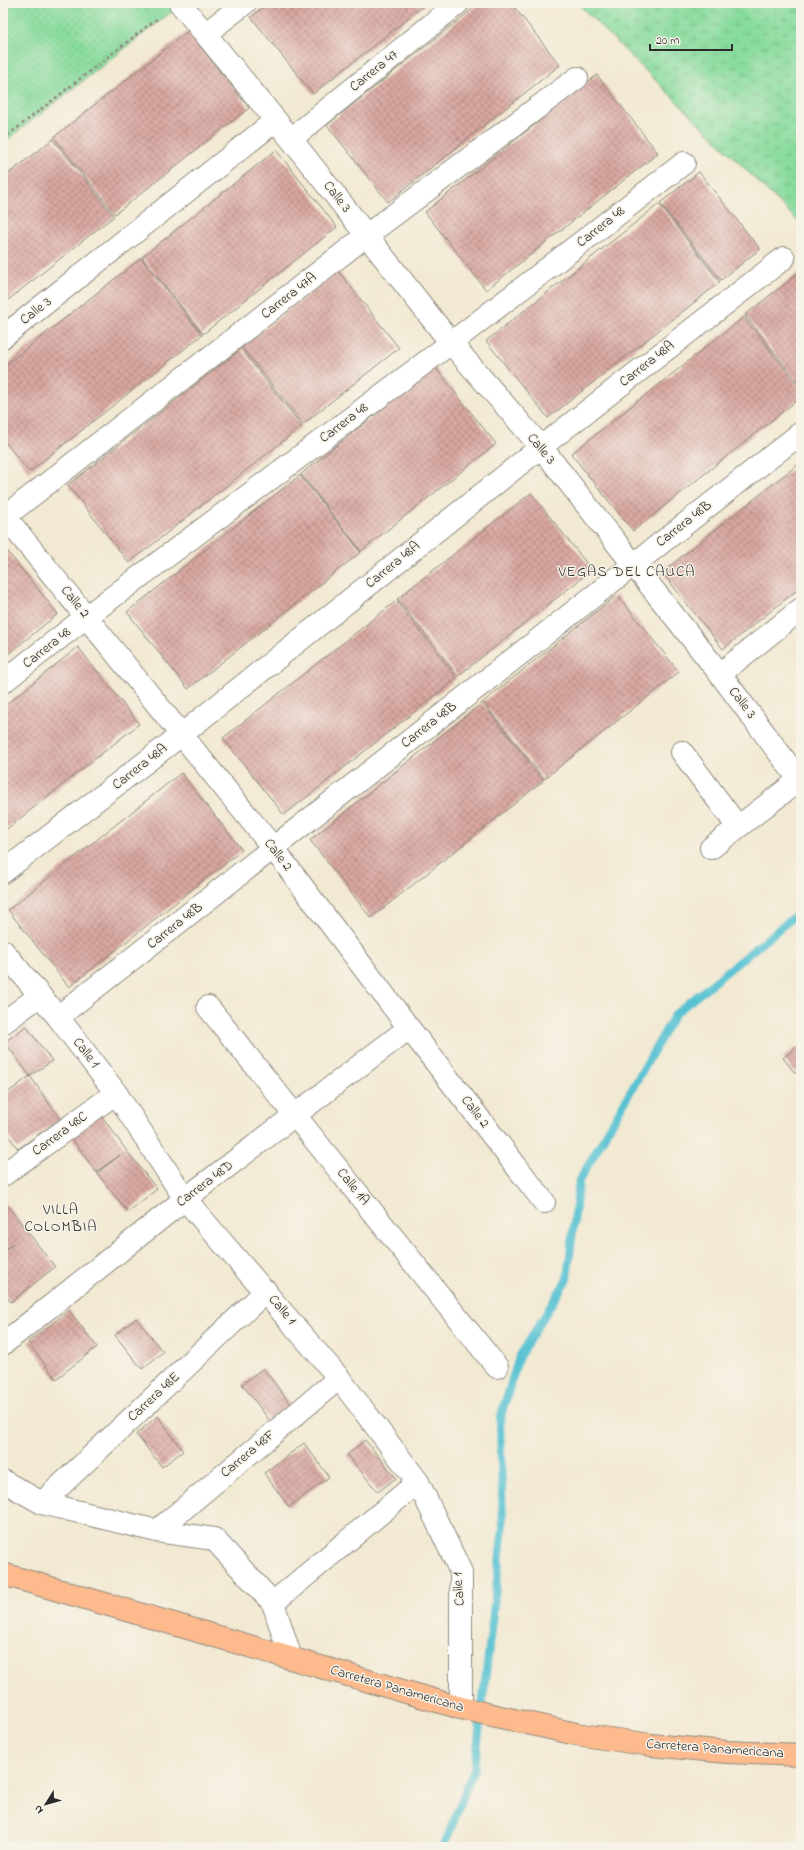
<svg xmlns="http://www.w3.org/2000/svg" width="804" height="1850" font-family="'Indie Flower',sans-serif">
<defs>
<pattern id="grass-dots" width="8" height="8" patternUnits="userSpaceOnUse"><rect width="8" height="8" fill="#87db9d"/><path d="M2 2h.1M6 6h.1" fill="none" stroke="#75bc87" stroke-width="1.8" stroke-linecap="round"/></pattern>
<pattern id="wetland-marsh" width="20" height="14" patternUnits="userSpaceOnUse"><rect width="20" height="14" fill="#87db9d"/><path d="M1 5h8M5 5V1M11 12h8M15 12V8" fill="none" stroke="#75bc87"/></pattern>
<pattern id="building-cross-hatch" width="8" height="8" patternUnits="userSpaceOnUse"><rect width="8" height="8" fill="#d9a7a1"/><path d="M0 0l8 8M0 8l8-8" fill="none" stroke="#b08883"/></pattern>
</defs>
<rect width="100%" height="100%" fill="#f7f3e8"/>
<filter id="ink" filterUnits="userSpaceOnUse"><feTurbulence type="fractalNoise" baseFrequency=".025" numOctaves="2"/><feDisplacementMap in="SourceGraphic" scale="8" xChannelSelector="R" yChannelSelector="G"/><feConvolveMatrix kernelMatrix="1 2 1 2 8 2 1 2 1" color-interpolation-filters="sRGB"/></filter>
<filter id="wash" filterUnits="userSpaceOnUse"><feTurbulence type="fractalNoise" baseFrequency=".012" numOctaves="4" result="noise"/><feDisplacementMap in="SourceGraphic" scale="16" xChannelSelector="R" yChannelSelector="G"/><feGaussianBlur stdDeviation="0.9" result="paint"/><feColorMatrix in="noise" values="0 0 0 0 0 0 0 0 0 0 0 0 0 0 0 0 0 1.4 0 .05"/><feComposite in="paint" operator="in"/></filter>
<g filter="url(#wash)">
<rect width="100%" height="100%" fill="#f2e9d2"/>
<path fill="url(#grass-dots)" stroke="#598364" d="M3,3H174L178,7L3,143Z"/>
<path fill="url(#wetland-marsh)" stroke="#598364" d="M577,3H801V224Z"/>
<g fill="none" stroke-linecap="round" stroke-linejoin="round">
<path stroke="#58c2d3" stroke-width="8" d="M442,1847L444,1846L475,1766L503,1528L500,1419L519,1357L567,1279L579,1181L675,1014L801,911"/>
</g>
<g id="blocks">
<path fill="url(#building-cross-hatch)" d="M269,3H427L313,94L251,17Z
M480,3H511L560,65L388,202L327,125Z
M188,31L249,108L115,214L54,137Z
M597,75L658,153L486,290L425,212Z
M53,139L114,216L3,304V178Z
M276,150L337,227L203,334L142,257Z
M699,172L760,249L721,280L660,203Z
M659,204L720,282L548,418L486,341Z
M141,258L202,335L29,472L3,439V367Z
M338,271L399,348L303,424L242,347Z
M801,271V386L745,315Z
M744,317L801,389V397L633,531L571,454Z
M241,349L302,426L129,563L68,485Z
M435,367L496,444L361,551L301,474Z
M801,462V587L723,649L662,572Z
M300,475L361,552L188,689L127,612Z
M531,493L592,570L458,676L397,599Z
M3,546L58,614L3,658Z
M617,595L679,672L544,779L483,702Z
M396,601L457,678L284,815L223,738Z
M78,647L139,724L3,832V707Z
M482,703L543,781L371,918L310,840Z
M181,773L242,850L69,987L8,910Z
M26,1026L52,1061L30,1076L60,1119L18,1149L3,1128V1087L7,1093L30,1076L5,1042Z
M796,1047L800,1051L801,1050V1068L795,1073L783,1058Z
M101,1115L126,1150L157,1189L128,1212L97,1173L120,1155L96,1172L71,1137Z
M3,1200L55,1267L11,1302L3,1292V1252L14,1243L3,1251Z
M69,1310L97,1347L56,1379L28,1342Z
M136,1318L163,1352L142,1369L115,1335Z
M263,1368L291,1405L270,1421L242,1384Z
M158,1416L183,1451L162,1467L136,1434Z
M365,1440L396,1478L378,1492L347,1455Z
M304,1443L329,1477L289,1507L264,1473Z"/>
</g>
</g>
<g filter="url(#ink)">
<use href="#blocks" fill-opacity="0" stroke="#8e8a7e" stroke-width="1"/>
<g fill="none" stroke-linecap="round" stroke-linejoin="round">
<g stroke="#8e8a7e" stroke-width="24">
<path id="minor" d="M180,3L291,139L451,343L541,447L633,564L720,674L801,782
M205,34L245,3
M291,139L458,3
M3,337L275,121
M3,514L274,849L409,1028L544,1202
M3,518L367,235L577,78
M720,674L801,609
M3,682L86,617L451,343L684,163
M682,752L738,827
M711,848L799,780
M3,872L181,735L541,447L784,258
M3,951L58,1017L116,1093L185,1199L339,1378L418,1482L461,1572V1708
M208,1007L497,1367
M58,1017L801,433
M3,1023L39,996
M3,1175L116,1093
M3,1344L185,1199L409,1028
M3,1481L42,1503L157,1531L214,1539L273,1603L291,1658
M42,1503L266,1291
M157,1531L339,1378
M273,1603L418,1482"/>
</g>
<g stroke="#8e8a7e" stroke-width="24">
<path id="highway" d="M3,1574L461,1708L576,1734L651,1745L727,1752L801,1755"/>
</g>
<path stroke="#8e8a7e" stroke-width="2.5" stroke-dasharray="3 3" stroke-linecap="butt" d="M3,139L159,17"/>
<use href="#minor" stroke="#fff" stroke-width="22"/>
<use href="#highway" stroke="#fcba8d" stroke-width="22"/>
</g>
</g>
<g text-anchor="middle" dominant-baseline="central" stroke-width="3" stroke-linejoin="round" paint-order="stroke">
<g font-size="14" fill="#2b2b2b" stroke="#f7f3e8">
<text transform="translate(374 71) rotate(-39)">Carrera 47</text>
<text transform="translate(337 197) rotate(52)">Calle 3</text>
<text transform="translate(601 227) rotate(-38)">Carrera 48</text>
<text transform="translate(289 296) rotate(-38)">Carrera 47A</text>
<text transform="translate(36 311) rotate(-38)">Calle 3</text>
<text transform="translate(647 364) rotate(-38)">Carrera 48A</text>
<text transform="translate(344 423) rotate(-37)">Carrera 48</text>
<text transform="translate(541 449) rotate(50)">Calle 3</text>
<text transform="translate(684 524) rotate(-38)">Carrera 48B</text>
<text transform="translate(393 565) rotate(-39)">Carrera 48A</text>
<text transform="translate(75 602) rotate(51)">Calle 2</text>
<text transform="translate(47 648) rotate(-38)">Carrera 48</text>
<text transform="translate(742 703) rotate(53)">Calle 3</text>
<text transform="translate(429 725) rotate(-38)">Carrera 48B</text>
<text transform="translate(140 767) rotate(-38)">Carrera 48A</text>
<text transform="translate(278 855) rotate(52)">Calle 2</text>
<text transform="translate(175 926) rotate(-38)">Carrera 48B</text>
<text transform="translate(86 1053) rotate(52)">Calle 1</text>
<text transform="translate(475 1112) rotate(52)">Calle 2</text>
<text transform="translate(60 1134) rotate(-36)">Carrera 48C</text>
<text transform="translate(205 1184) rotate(-37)">Carrera 48D</text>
<text transform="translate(353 1187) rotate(51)">Calle 1A</text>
<text transform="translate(282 1310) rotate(50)">Calle 1</text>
<text transform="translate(154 1397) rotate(-43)">Carrera 48E</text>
<text transform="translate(248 1454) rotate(-40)">Carrera 48F</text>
<text transform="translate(459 1589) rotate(-94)">Calle 1</text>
<text transform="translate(397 1689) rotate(16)">Carretera Panamericana</text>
<text transform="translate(715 1749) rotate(4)">Carretera Panamericana</text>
</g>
<g font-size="15" letter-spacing="1" fill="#2b2b2b" stroke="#f7f3e8">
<text x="627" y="572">VEGAS DEL CAUCA</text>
<text x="61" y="1210">VILLA<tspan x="61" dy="17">COLOMBIA</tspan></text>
</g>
</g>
<rect width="804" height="1850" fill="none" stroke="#f7f3e8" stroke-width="16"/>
<g transform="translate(46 1804) rotate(233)" stroke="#f7f3e8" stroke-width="3" paint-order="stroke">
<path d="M0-3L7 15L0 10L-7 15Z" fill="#2b2b2b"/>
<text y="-6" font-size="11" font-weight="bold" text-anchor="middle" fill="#2b2b2b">N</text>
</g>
<path d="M650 44v6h82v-6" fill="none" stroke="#2b2b2b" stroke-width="2"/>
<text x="656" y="44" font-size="12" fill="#2b2b2b" stroke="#f7f3e8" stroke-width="3" paint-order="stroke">20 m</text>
</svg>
